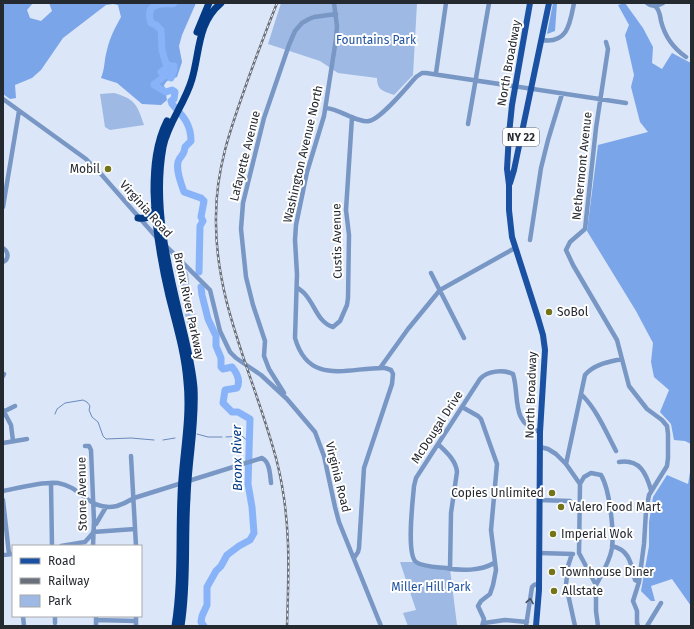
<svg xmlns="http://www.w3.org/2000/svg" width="694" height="629" font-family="'Fira Sans',sans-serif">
<rect width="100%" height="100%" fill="#dbe6f8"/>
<path fill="#9eb9e3" d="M281,3H327L330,4L333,3H417L413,75L394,95C384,91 377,91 377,78L338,73L320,61L268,44Z
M114,93C135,99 137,104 144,125L110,130L105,127L100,94Z
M175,267H182L188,273L191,298L196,316L194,338H192C184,320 184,301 179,282C178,276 175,273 175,267Z
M400,562H416L450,569L457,625L408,626L403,613L416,610Z"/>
<path fill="#7aa5e8" d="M5,3H33L27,10L30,18L41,21L52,11L49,3H196L182,35L179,46L182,62L177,77L167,81L164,85L167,100L161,105L142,104L117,83L101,78C105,69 104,60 107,50C110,37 115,28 121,17L118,5L113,4L106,5L63,38L41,70L32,78L15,85L16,98L10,99L3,94V7Z
M553,3H557L555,31L547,34Z
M625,3L643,28L653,47L652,63L662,69L672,53L691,63V444L685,441L674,440L671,424L660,412L669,390L654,377L651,362L653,343L636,311L587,231L598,145L648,132L640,122L631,87L634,75L625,35L629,25L618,5Z
M691,466V606L672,579L651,586L655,601H651L641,591L649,546V522L653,497L667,475L688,484Z"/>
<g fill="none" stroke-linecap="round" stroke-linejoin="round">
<path stroke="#6a8abc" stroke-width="1" d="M55,414L57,409L65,403L83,400L87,402L90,406L89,410L92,417L98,422L103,436L106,439L131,438L154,440
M197,434L208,437H222
M226,437L242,436L249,442
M163,440L175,438"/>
<path stroke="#88b3f8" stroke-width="7" d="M174,3L172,4C157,3 145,5 151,23L156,25L161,30L162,50L166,64L171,66H174V70L171,78L169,76L165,69L161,72L164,76L161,79L154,84V85L166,92L172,90L175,92L174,99L171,101L172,104C183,116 191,124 191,141L185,147C184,157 180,155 178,162C176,171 181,183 184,192L201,198L204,201L201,217L203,221L200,226L199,272
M201,287L202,295L208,319L216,336V346L221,358V367L223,369L232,367C237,373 241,380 237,388L225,390L223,403L232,412H238L250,419L248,484L252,507L254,533L250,540L239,546L227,555L221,566L216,571L207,587V605L202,616L201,622L204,626"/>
<path stroke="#7997c5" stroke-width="4.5" d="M334,3L337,26L336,39L324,116L307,172L296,225L295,240L297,274L295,338C309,387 349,367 385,368L391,370L393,374L392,384L364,468L359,548L358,552L354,558
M647,3C653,8 657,6 663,3
M656,7C660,11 660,16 661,21C665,37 673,48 686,57
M542,40C568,44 570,23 574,3
M606,42L608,49L596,128L585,229L570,242L566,250L573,265L617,340L629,386L647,409L662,420L667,426L668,434V458L667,466L649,495L646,511L644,544L639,582L633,601L637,611V623L638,626
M436,73L446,3
M3,99L86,159L101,174L158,239
M326,108C338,109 348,117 360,120C363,121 366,122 369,121C381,119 407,87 416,77L422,73H426L626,103
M468,124L489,3
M3,207L19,111
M530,240L541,168L548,140L562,94
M165,245L210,290L220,331L230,352L236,358L261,375L287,399L315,432L324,456L335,507L339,522L381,626
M3,248C9,252 9,259 3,262
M431,273L464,338
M297,287C299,289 302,291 304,293C315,304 317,322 333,327L340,321L347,305L348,298L349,235L346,210L352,117
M380,368L408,329L440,290L515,248
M3,376L4,374
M284,393L269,369L264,356L265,341L253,305L246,277L241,229L243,203L264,118L289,45L295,31L302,23L309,19L314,17L336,14
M582,395C597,410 606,432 616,451
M462,407L478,416L481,419L497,464L491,530L496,570L493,585L490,594L481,601L478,606L484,619L482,626
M3,410L11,425L13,441
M5,411L15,406
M3,443L27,439
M438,444C446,452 456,460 457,472L451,513L450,569
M85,446H89L91,450L94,521L93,546
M540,447L548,449L556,454L566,464L580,484L579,553L596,585V611L598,626
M131,456L136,546
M619,462C640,459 646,473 651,490
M566,464L585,375C594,364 609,362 622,359
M51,483L52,546
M580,484L584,477L591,473L601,475C610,490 614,531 612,548C610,561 602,574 596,585
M3,491C18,488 44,481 58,483C83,487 88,512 117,506C123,504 129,501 134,498L262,458C270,462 270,475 271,483
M3,500L9,554
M539,500L570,501
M96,524L106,507
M93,532L135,529
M61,546L85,542L93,533
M612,546C630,550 631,564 635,580L639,582
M539,553L573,554
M572,554L568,566L566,585L575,626
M3,555L13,554
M494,563C481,571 461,571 446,568C438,567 423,567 416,562C406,554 413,499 414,486L416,478L480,379C487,371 503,369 513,374C520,396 510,423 540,432
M23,616L24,626
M55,616V623
M96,616V626
M96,620L136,621
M484,623L505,620L527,622
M136,626V616
M526,626L532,587L534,585L538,584
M647,626L661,603"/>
<path stroke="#1b51a3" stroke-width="6" d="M530,3L512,105L509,134L507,169L509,185V210L512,237L538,318L543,335L545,350L540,432L539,590L536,626
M510,183L514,170L549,3"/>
<path stroke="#053a84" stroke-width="7" d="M197,32L209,3
M167,121C156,143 154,167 154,191C155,227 161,262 169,296C176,324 185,353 187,382C191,420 182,458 181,496C179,540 182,583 175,626
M138,218C146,219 152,218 154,209
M181,626C188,583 184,541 187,498C188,461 196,425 194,388C192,363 185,338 179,313C166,259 153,202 163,147C168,122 185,104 192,79C200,52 197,23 221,3"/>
<g stroke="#6a707b" stroke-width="2.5">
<path id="rail" d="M277,3C266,31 255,59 245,88C230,130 216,170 216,216C214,303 256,380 277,462C291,518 289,570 287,626"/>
</g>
<use href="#rail" stroke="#fff" stroke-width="1" stroke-dasharray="3" stroke-linecap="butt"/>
</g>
<defs><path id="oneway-chevron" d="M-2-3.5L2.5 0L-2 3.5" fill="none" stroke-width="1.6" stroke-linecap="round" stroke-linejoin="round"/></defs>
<use stroke="#425064" href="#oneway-chevron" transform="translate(530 601) rotate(-80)"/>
<g fill="#747419" stroke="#fff" stroke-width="1.5">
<circle cx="108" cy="169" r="4"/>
<circle cx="549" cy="312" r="4"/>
<circle cx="552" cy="493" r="4"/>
<circle cx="561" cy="507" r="4"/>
<circle cx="553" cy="534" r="4"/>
<circle cx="552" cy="572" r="4"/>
<circle cx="554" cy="591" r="4"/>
</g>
<g text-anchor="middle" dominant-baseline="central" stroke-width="4" stroke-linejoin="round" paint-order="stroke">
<rect fill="#fff" stroke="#66696e" stroke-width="1" x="503" y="128" width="36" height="18" rx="3"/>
<g font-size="11" font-weight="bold" fill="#252930">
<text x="521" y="137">NY 22</text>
</g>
<g font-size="12" fill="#1f53a2" stroke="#fff">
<text x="376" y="40">Fountains Park</text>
<text x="431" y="587">Miller Hill Park</text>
</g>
<g font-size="12" fill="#252930" stroke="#fff">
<text transform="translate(509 63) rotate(-80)">North Broadway</text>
<text transform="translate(303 154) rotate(-77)">Washington Avenue North</text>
<text transform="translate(245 156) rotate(-76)">Lafayette Avenue</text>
<text transform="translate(582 166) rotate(-84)">Nethermont Avenue</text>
<text transform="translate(146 209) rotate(48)">Virginia Road</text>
<text transform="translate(337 241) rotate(-91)">Custis Avenue</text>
<text transform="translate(189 306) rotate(78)">Bronx River Parkway</text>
<text transform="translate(531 395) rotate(-88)">North Broadway</text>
<text transform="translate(437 427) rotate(-57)">McDougal Drive</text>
<text transform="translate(338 477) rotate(76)">Virginia Road</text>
<text transform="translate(82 494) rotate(-91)">Stone Avenue</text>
</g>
<g font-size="12" fill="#252930" stroke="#fff" text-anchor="start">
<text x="100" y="169" text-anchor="end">Mobil</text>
<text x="557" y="312">SoBol</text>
<text x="544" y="493" text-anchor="end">Copies Unlimited</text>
<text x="569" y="507">Valero Food Mart</text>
<text x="561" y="534">Imperial Wok</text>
<text x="560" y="572">Townhouse Diner</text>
<text x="562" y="591">Allstate</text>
</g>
<g font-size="13" font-style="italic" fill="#023a87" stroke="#fff">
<text transform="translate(237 458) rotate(-91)">Bronx River</text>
</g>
</g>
<rect width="694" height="629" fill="none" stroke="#252930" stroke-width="8"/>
<rect x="12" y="545" width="130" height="72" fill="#ffffff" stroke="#a8a9ac"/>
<rect x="20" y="558" width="20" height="6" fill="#1b51a3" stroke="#a8a9ac"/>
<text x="48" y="565" font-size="12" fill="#252930">Road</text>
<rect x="20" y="578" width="20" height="6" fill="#6a707b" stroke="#a8a9ac"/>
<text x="48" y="585" font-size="12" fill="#252930">Railway</text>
<rect x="20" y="595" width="20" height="12" fill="#9eb9e3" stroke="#a8a9ac"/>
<text x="48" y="605" font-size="12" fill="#252930">Park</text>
</svg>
